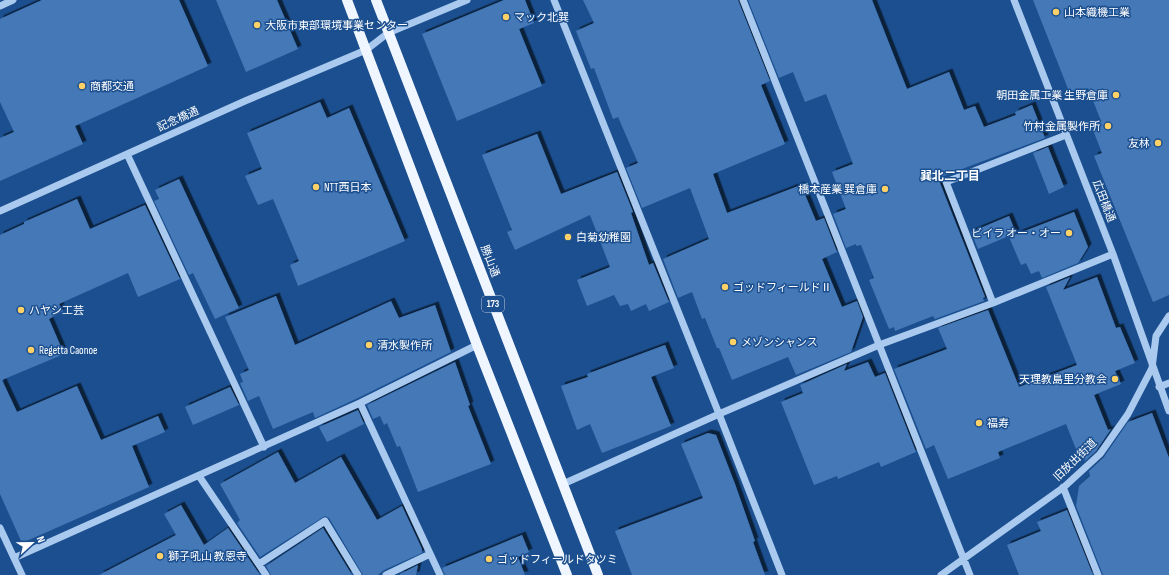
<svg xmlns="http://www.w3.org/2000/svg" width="1169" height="575" font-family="'Sofia Sans Condensed','Noto Sans JP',sans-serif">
<defs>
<filter id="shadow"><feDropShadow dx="3.5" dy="-3.5" stdDeviation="0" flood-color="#0009"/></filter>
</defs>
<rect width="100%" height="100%" fill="#1b4f8f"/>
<path fill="#4478b7" filter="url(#shadow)" d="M42,0H179L208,66L75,126L83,144L0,181V138L14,132L0,102V19Z
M216,0H277L298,49L246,72Z
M504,0H525L534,23L519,29L542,86L457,121L422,34Z
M583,0H738L770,81L761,85L785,144L713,174L727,213L801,185L816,221L824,218L837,252L822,259L842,307L857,301L863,317L851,352L796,375L788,357L732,380L719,348H717L705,318L702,319L692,292L678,298L663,259L709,239L690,188L642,208L626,168L638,163L618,117L613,119L594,68L591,69L576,31L594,23Z
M748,0H872L907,89L949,72L964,110L975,106L984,127L1016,115L1015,112L1032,105L1045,138L938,178L985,297L983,298L984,301L935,319L933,316L895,331L894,327L889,329L869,280L874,278L861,245L856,246V244L846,248L833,214L846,209L832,172L853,164L826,94L805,102L793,72L779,78Z
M1033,0H1169V295L1153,302L1094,156L1102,153L1091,125L1101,121L1088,88L1070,94Z
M320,102L327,118L349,108L405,241L298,286L290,265L299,261L273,199L258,205L245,176L262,169L247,133Z
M537,134L561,194L617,172L633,212L631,213L649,265L653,263L669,302L649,311L646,304L631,311L628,304L620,306L614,295L587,306L577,280L610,267L590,215L515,250L507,232L512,230L482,155Z
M1048,147L1064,187L1049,194L1033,153Z
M179,179L239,308L215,319L193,273L189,275L154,201L159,199L155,190Z
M77,199L90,229L145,205L180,279L138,297L128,273L59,304L63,311L49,319L64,354L2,380L17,412L77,386L101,440L158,416L165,432L132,446L149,487L22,543L0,494V235L24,224V222Z
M1074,212L1088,247L1078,263L1042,278L1039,271L1031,274L1026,263L1021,265L1009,237Z
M1009,216L1016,233L978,249L971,232Z
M1070,277L1063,290L1097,277L1116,328L1120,327L1135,363L1115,371L1121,384L1094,395L1108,430L1111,429L1096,451L1085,461L1079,448L1076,449L1066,424L998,452L1000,458L948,479L934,445L926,449L894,369L947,349L938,328L988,310L1019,387L1077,365L1046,287Z
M276,296L295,345L391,301L399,318L435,305L451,352L358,398L315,418L313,412L273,429L259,396L248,401L240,383L243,382L240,374L249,370L225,317Z
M665,345L674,368L651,377L671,426L602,453L590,424L577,430L561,386L588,377L587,374Z
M455,362L470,405L468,406L491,464L418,492L400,446L397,447L387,423L384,425L380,416L373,419L367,405Z
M868,362L875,377L885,373L916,452L881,467L879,462L838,479L837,476L814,485L781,402L803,393L800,385L847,364L844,371Z
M230,387L239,405L193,425L185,407Z
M358,410L364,424L327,442L319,427Z
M1152,413L1169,458V575H1103L1076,506L1079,486L1090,476L1089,471L1104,457L1128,422Z
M708,433L716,435L735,484L755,541L753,542L765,575H632L615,531L703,498L681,444Z
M278,452L295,483L341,457L377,520L402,506L422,549V553L384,570L378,575H363L329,518L325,516L260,557L237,523L240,520L220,484Z
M181,505L204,545L228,528L260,575H99L176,535L164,514Z
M1067,510L1093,575H1019L1007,545L1041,531L1037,522Z
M323,528L352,575H271L266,566Z
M522,535L529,552L518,557L525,575H445L442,568Z
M418,565L416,575H400V574Z"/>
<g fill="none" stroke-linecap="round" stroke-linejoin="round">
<path stroke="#a9c9ee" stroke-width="7" d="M554,0L719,414L782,575
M743,0L970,575
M1014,0L1113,254L1169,411
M0,6L13,0
M127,154L264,447
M0,211L245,101L366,50L388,33L467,0
M993,303L946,182L1066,135
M1159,387L1169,383
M360,403L440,575
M199,476L266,575
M563,484L719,414L879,345L993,303L1113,254
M1063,487L1098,575
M0,528L22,575
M14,558L360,403L477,345
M259,564L325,521L358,575
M386,575L430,554
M941,575L1064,487L1100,454L1128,414L1152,368L1156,336L1169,316"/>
<path stroke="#f0f6ff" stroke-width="10" d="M347,0L477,345L567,575
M376,0L598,575"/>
</g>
<g fill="#ffd166" stroke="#1b4f8f" stroke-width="1.5">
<circle cx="1056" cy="12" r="4"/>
<circle cx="506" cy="17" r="4"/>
<circle cx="257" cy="25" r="4"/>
<circle cx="82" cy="86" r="4"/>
<circle cx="1116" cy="95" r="4"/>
<circle cx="1108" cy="126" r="4"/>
<circle cx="1158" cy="143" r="4"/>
<circle cx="316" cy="187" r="4"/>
<circle cx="885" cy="189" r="4"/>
<circle cx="1069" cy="233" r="4"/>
<circle cx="568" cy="237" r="4"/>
<circle cx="725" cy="287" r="4"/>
<circle cx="21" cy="310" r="4"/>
<circle cx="733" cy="342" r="4"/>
<circle cx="369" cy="345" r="4"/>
<circle cx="31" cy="350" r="4"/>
<circle cx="1115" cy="379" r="4"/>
<circle cx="979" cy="423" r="4"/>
<circle cx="160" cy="556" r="4"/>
<circle cx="489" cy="559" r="4"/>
</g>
<g text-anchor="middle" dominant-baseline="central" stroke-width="3" stroke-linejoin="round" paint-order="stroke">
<rect fill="#1b4f8f" stroke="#bbcadd" stroke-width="1" x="482" y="296" width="22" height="16" rx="3"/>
<g font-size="10" font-weight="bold" fill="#fff">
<text x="493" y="304">173</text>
</g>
<g font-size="11" fill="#fff" stroke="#1b4f8f" text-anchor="start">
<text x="1064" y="12">山本織機工業</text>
<text x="514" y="17">マック北巽</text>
<text x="265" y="25">大阪市東部環境事業センター</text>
<text x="90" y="86">商都交通</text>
<text x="1108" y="95" text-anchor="end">朝田金属工業 生野倉庫</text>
<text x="1100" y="126" text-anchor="end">竹村金属製作所</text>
<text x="1150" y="143" text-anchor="end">友林</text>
<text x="324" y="187">NTT西日本</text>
<text x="877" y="189" text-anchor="end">橋本産業 巽倉庫</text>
<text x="1061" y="233" text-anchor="end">ビイラ オー・オー</text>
<text x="576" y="237">白菊幼稚園</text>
<text x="733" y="287">ゴッドフィールドⅡ</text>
<text x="29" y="310">ハヤシ工芸</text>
<text x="741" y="342">メゾンシャンス</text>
<text x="377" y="345">清水製作所</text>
<text x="39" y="350">Regetta Caonoe</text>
<text x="1107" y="379" text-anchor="end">天理教島里分教会</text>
<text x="987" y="423">福寿</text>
<text x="168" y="556">獅子吼山 教恩寺</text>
<text x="497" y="559">ゴッドフィールドタツミ</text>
</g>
<g font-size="11" fill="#fff" stroke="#1b4f8f">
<text transform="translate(178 119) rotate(-24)">記念橋通</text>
<text transform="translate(1104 201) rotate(69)">広田橋通</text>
<text transform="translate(490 261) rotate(69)">勝山通</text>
<text transform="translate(1075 460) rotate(-44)">旧放出街道</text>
</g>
<g font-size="12" font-weight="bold" fill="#fff" stroke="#1b4f8f">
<text x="950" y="176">巽北二丁目</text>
</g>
</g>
<g transform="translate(32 543) rotate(68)" stroke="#1b4f8f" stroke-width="3" paint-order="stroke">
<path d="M0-3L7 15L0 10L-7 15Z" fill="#ffffff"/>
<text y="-6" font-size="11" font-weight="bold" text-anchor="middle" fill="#ffffff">N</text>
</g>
</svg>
